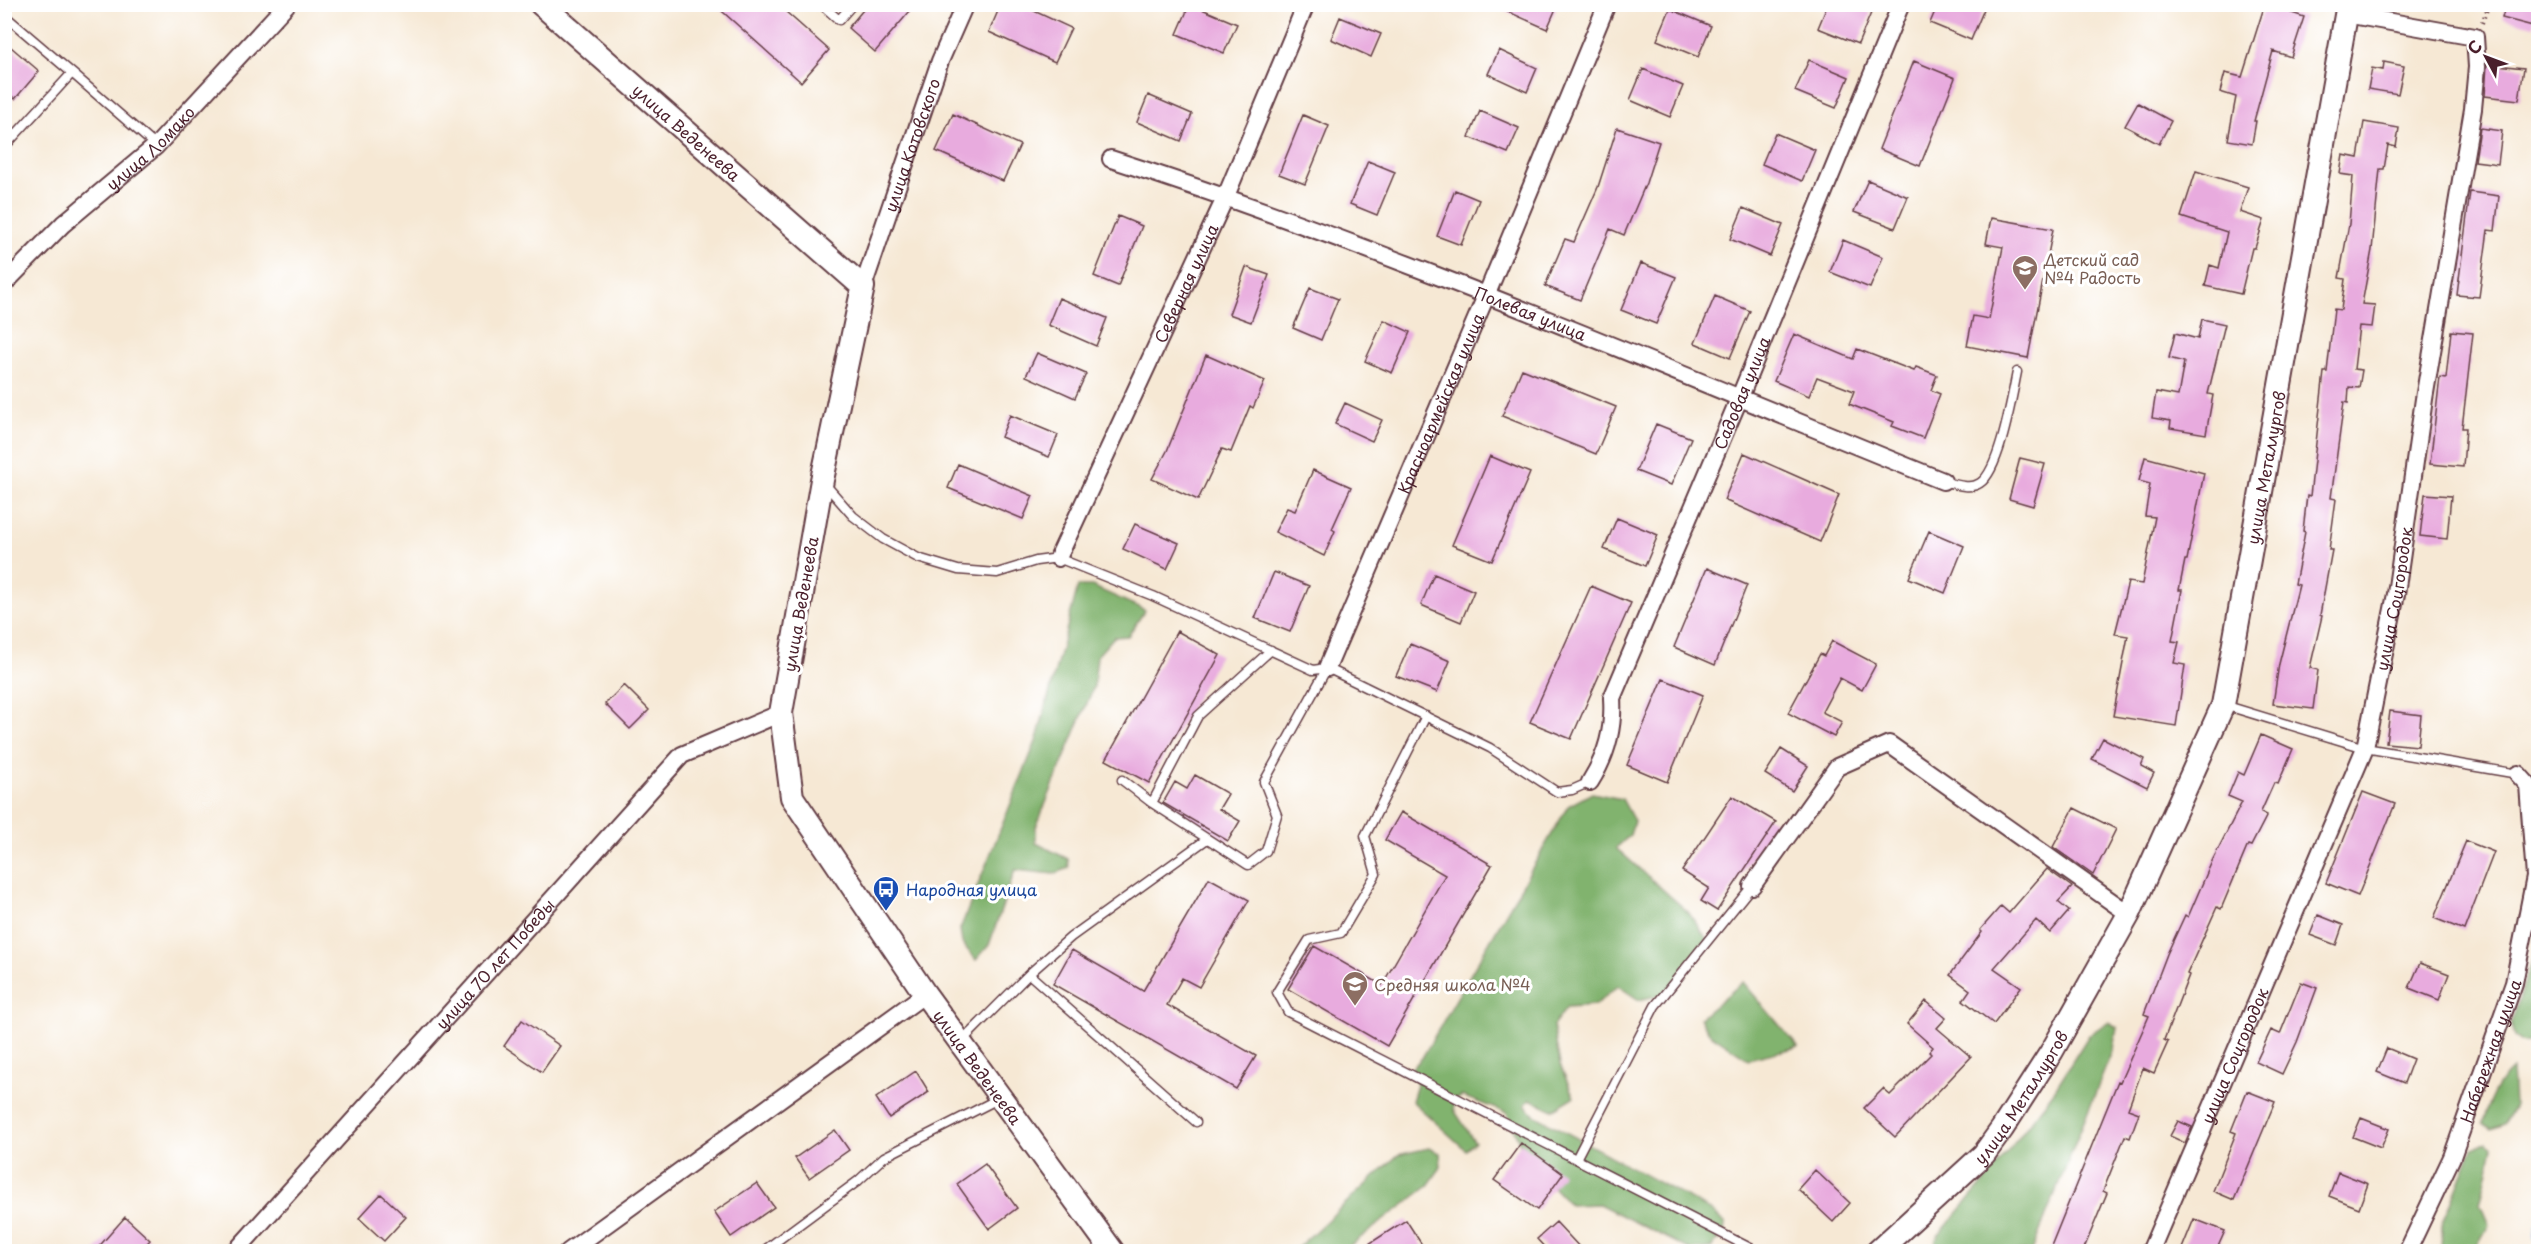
<svg xmlns="http://www.w3.org/2000/svg" width="2543" height="1256" font-family="'Playpen Sans',sans-serif">
<rect width="100%" height="100%" fill="#fff"/>
<filter id="ink" filterUnits="userSpaceOnUse"><feTurbulence type="fractalNoise" baseFrequency=".0167" numOctaves="2"/><feDisplacementMap in="SourceGraphic" scale="12" xChannelSelector="R" yChannelSelector="G"/><feConvolveMatrix kernelMatrix="1 2 1 2 8 2 1 2 1" color-interpolation-filters="sRGB"/></filter>
<filter id="wash" filterUnits="userSpaceOnUse"><feTurbulence type="fractalNoise" baseFrequency=".008" numOctaves="4" result="noise"/><feDisplacementMap in="SourceGraphic" scale="24" xChannelSelector="R" yChannelSelector="G"/><feGaussianBlur stdDeviation="1.35" result="paint"/><feColorMatrix in="noise" values="0 0 0 0 0 0 0 0 0 0 0 0 0 0 0 0 0 1.4 0 .05"/><feComposite in="paint" operator="in"/></filter>
<g filter="url(#wash)">
<rect width="100%" height="100%" fill="#f6e8d4"/>
<path fill="#81b36e" stroke="#66694c" stroke-width="1.5" d="M1078,586H1092L1145,610L1128,636L1114,637L1097,656L1094,686L1036,827V843L1068,859L1069,868L1054,874L1015,870L989,945L976,960L962,943L960,929L1037,739Z
M1592,793L1622,799L1634,821L1630,835L1616,848L1688,912L1709,942L1669,993L1639,1000L1618,986L1595,1005L1567,1007L1553,1026L1560,1065L1574,1097L1553,1110L1530,1099L1525,1105L1534,1115L1712,1211L1725,1224L1724,1233L1711,1248L1691,1250L1599,1204L1570,1205L1526,1158L1507,1113L1462,1096L1454,1101V1110L1475,1142L1466,1150L1412,1101L1417,1085L1412,1068L1422,1058L1568,806Z
M2538,944V1033L2532,1041L2523,1043L2514,1037L2511,1023Z
M1743,982L1798,1047L1748,1059L1709,1033L1700,1018Z
M2108,1022L2117,1027L2113,1049L2032,1251H1938L1934,1247L1937,1237L1989,1176L2052,1094L2089,1035Z
M2512,1069L2514,1105L2505,1124L2492,1129L2483,1123C2487,1105 2497,1082 2512,1069Z
M2486,1142L2493,1147L2480,1204L2489,1225L2474,1251H2441L2442,1225L2473,1148Z
M1429,1148L1440,1153L1441,1167L1427,1187L1343,1251H1294L1398,1155Z"/>
<g fill="none" stroke-linecap="round" stroke-linejoin="round">
<path stroke="#79aae4" stroke-width="6" d="M2538,1226L2536,1235L2538,1241"/>
</g>
<g id="blocks">
<path fill="#e8abde" d="M714,4H777L829,50L801,82Z
M868,4H916L875,52L848,28Z
M1001,4H1019L1071,28L1055,62L989,32Z
M1190,4L1237,24L1224,53L1177,34Z
M1491,4H1558L1547,29Z
M1828,4H1850L1871,13L1858,44L1818,28Z
M1938,4H1974L1984,9L1971,40L1930,23Z
M2265,4L2304,17L2291,57L2273,51L2254,121H2256L2252,144L2228,140L2236,97L2220,92L2225,73L2242,77Z
M2506,4H2538L2533,26L2502,18Z
M1670,9L1711,26L1698,57L1657,40Z
M1340,17L1381,34L1371,57L1331,39Z
M4,41L39,71L15,99L4,89Z
M1499,50L1537,68L1527,92L1488,74Z
M1809,60L1849,77L1836,108L1795,91Z
M1914,61L1955,78L1920,166L1879,149Z
M2384,62L2404,66L2398,94L2368,89L2372,68L2383,70Z
M2487,64L2524,68L2519,100L2485,96Z
M1643,69L1683,86L1670,117L1630,100Z
M1148,95L1192,114L1181,141L1137,122Z
M2138,103L2171,121L2159,144L2125,126Z
M1480,111L1519,128L1508,153L1469,137Z
M953,114L1020,145L1003,181L936,151Z
M1303,115L1329,126L1305,184L1279,174Z
M2364,122L2399,128L2396,147L2388,145L2384,169H2380L2372,250L2362,304L2375,305L2372,327L2359,326L2354,369L2362,370L2359,388L2349,387L2348,403L2344,402L2331,498L2336,499L2329,550H2332L2320,615L2322,616L2310,668L2318,670L2313,709L2273,704L2279,664L2299,585L2295,584L2305,532L2303,531L2307,495L2310,496L2324,372H2327L2334,309L2341,310L2345,279L2339,278L2349,224L2353,176L2340,174L2343,155L2358,158Z
M1617,128L1659,142L1646,183L1624,235L1610,229L1580,300L1545,286L1565,239L1574,242L1598,187Z
M2480,128L2502,131L2498,164L2475,161Z
M1775,133L1815,150L1802,181L1762,164Z
M1368,161L1395,172L1377,215L1350,204Z
M2196,171L2248,187L2240,212L2264,220L2255,248H2252L2241,294L2205,286L2210,265L2219,268L2227,232L2181,217Z
M1868,180L1908,197L1895,228L1854,212Z
M1455,190L1479,200L1461,245L1437,236Z
M2470,192L2499,196L2495,231L2488,230L2479,297L2457,295Z
M1743,208L1783,225L1770,256L1730,239Z
M1118,216L1142,226L1118,286L1094,276Z
M1991,218L2053,229L2028,358L1967,346L1973,316L1989,319L2003,247L1986,244Z
M1843,240L1883,257L1870,288L1830,272Z
M1641,263L1676,277L1656,324L1621,310Z
M1246,267L1269,275L1251,322L1229,314Z
M1310,288L1338,299L1321,340L1293,328Z
M1715,296L1750,311L1730,358L1695,343Z
M1059,298L1107,318L1096,346L1048,325Z
M2202,319L2225,324L2208,394L2213,395L2206,434L2170,428L2171,421L2152,418L2156,392L2178,396L2184,362L2169,358L2175,333L2198,339Z
M1384,320L1410,332L1392,373L1365,361Z
M2451,331L2473,333L2462,428H2466L2463,467L2430,464L2440,377L2446,378Z
M1794,334L1853,359L1857,349L1914,371L1916,367L1937,375L1931,390L1940,394L1923,438L1892,426L1894,422L1849,404L1854,391L1817,377L1809,396L1774,381Z
M1037,353L1086,374L1075,398L1026,376Z
M1206,355L1265,381L1253,408L1250,406L1231,452L1222,449L1198,500L1152,479L1167,451Z
M1522,369L1616,407L1596,454L1502,416Z
M1345,403L1382,420L1372,441L1335,424Z
M1010,415L1058,435L1049,457L1001,437Z
M1656,424L1691,438L1671,485L1636,471Z
M1744,453L1839,495L1820,542L1724,500Z
M1490,456L1530,473L1492,561L1452,545Z
M2145,457L2204,473L2187,560H2185L2179,590H2182L2172,641L2179,642L2174,663L2185,665L2176,726L2113,716L2128,636L2115,634L2128,582L2142,584L2155,517L2145,516L2150,484L2139,481Z
M2020,458L2045,464L2033,506L2009,499Z
M958,464L1033,496L1023,519L948,488Z
M1313,470L1351,487L1332,529L1335,531L1324,556L1275,532L1287,508L1295,511Z
M2425,494L2451,496L2447,539L2420,536Z
M1617,518L1658,535L1645,566L1604,549Z
M1135,524L1179,543L1167,569L1123,549Z
M1929,531L1964,546L1945,593L1909,578Z
M1707,568L1747,585L1715,665L1674,647Z
M1274,572L1309,586L1290,632L1255,618Z
M1434,574L1474,591L1461,622L1421,605Z
M1591,586L1631,603L1571,739L1530,722Z
M1177,631L1220,655L1149,783L1106,760Z
M1832,641L1876,664L1862,690L1840,678L1822,712L1842,722L1834,737L1788,713L1820,654L1824,656Z
M1410,644L1450,661L1437,692L1396,676Z
M1663,679L1703,695L1667,782L1627,765Z
M624,685L649,710L630,729L605,704Z
M2390,711L2421,715L2418,746L2386,743Z
M2261,735L2293,749L2278,784L2274,783L2261,812L2267,815L2251,846L2248,845L2221,909L2217,907L2187,974L2189,975L2164,1040L2168,1042L2154,1073L2143,1068L2128,1109L2139,1113L2130,1138L2125,1136L2103,1191L2107,1193L2083,1251H2049L2118,1081L2120,1082L2149,1016L2144,1014L2167,954L2185,915L2188,917L2213,859L2242,802L2228,796L2238,772L2244,775Z
M2103,738L2144,759L2141,766L2154,773L2147,787L2092,759Z
M1781,749L1808,766L1792,791L1765,774Z
M1195,775L1228,794L1219,809L1240,821L1228,841L1163,803L1175,782L1187,789Z
M2363,792L2395,804L2358,896L2326,883Z
M1732,796L1776,822L1717,911L1701,901L1709,888L1682,871Z
M2074,808L2116,829L2093,875L2053,847Z
M1401,812L1492,865L1387,1046L1288,989L1314,946L1382,985L1445,875L1385,840Z
M2466,841L2494,852L2464,930L2434,918Z
M2047,869L2072,887L2058,902L2069,911L2050,933L2036,920L1994,968L2021,987L1994,1024L1963,1000L1970,990L1950,975L1982,932L1980,930L2001,906L2009,913Z
M1209,878L1249,900L1199,987L1182,978L1167,1005L1256,1056L1236,1089L1053,984L1072,950L1143,991Z
M2318,915L2343,925L2336,945L2310,935Z
M2420,963L2449,974L2439,1000L2409,988Z
M2301,982L2317,988L2297,1042L2282,1074L2256,1062L2271,1030L2280,1034Z
M1926,1001L1946,1018L1937,1028L1971,1057L1895,1137L1864,1108L1883,1089L1890,1095L1931,1054L1929,1052L1933,1047L1907,1024Z
M522,1020L560,1046L542,1072L504,1046Z
M2387,1048L2413,1059L2404,1083L2377,1072Z
M916,1071L929,1092L889,1118L876,1098Z
M2247,1091L2275,1102L2234,1200L2213,1191L2236,1133L2231,1131Z
M2361,1118L2389,1129L2381,1148L2353,1137Z
M2178,1121L2192,1127L2185,1143L2170,1136Z
M835,1130L849,1150L809,1178L795,1158Z
M1521,1143L1563,1174L1537,1210L1494,1180Z
M985,1164L1017,1208L989,1229L957,1184Z
M1815,1170L1850,1203L1833,1222L1798,1189Z
M2338,1172L2368,1184L2359,1208L2329,1196Z
M757,1183L774,1207L731,1237L714,1212Z
M381,1194L406,1217L384,1241L359,1218Z
M125,1217L150,1240L140,1251H95Z
M2194,1219L2225,1231L2216,1251H2181Z
M1406,1220L1426,1251H1358Z
M1556,1222L1583,1251H1548L1537,1239Z"/>
</g>
</g>
<g filter="url(#ink)">
<use href="#blocks" fill-opacity="0" stroke="#643d44" stroke-width="1.5"/>
<g fill="none" stroke-linecap="round" stroke-linejoin="round">
<g stroke="#643d44" stroke-width="11">
<path id="lane" d="M821,4L839,20L853,4
M4,15L72,73
M4,144H7L72,73L156,146
M1943,481C1954,484 1970,490 1980,483C2000,470 2012,396 2017,372
M824,483L853,516L883,539L918,558L958,570L997,573L1036,561L1058,558L1153,596L1313,670L1327,668L1490,748L1557,792L1572,790L1590,782
M2224,705L2365,748L2518,774
M1426,716L1365,836L1376,874L1341,933L1309,940L1277,992L1288,1012L1758,1252
M1122,780L1152,803L1248,865L1266,851L1277,815L1264,782L1327,668
M1152,803L1198,716L1271,650
M1029,974L1071,937L1207,839
M961,1042L1029,974L1196,1122
M1576,1159L1655,1006L1752,886
M762,1252L858,1181L884,1157L1000,1098"/>
</g>
<g stroke="#643d44" stroke-width="20">
<g id="street">
<path id="s1" d="M1111,159C1394,250 1668,370 1943,481"/>
<path id="s2" d="M4,284L63,224L156,146L287,4"/>
<path id="s3" d="M863,287L940,61L965,4"/>
<path id="s4" d="M1058,558L1226,196L1306,4"/>
<path id="s5" d="M1327,668L1486,296L1607,4"/>
<path id="s6" d="M1590,782C1607,755 1614,729 1612,698L1739,399L1901,4"/>
<path d="M1752,886L1837,767L1889,744L2129,914"/>
<path id="s7" d="M235,1252L682,755L781,713"/>
<path d="M568,1252L925,994"/>
<path id="s8" d="M2150,1252L2365,748L2396,594L2424,399L2473,109L2477,67L2475,37L2346,14"/>
<path id="s9" d="M2407,1252L2452,1157L2514,983L2535,877L2528,785L2518,774"/>
</g>
</g>
<g stroke="#643d44" stroke-width="26">
<g id="secondary">
<path id="s10" d="M541,4L863,287L822,480L781,713L792,797L925,994L1113,1252"/>
<path id="s11" d="M1877,1252L1984,1154L2002,1129L2052,1051L2129,914L2223,705L2348,4"/>
</g>
</g>
<path stroke="#643d44" stroke-width="4" stroke-dasharray="1.5 4.5" stroke-linecap="butt" d="M2482,23L2489,4"/>
<use href="#lane" stroke="#fff" stroke-width="8"/>
<use href="#street" stroke="#fff" stroke-width="16"/>
<use href="#secondary" stroke="#fff" stroke-width="22"/>
</g>
</g>
<defs>
<g id="school-pin" transform="scale(1.35)"><path d="M0 17L-7.5 6A9.5 9.5 0 1 1 7.5 6Z" fill="#8d6e63" stroke="#fff"/><path d="M0-5L7-2L0 1L-7-2ZM-4 1L0 2.5L4 1V4Q0 6-4 4Z" fill="#fff"/></g>
<g id="bus-pin" transform="scale(1.35)"><path d="M0 17L-7.5 6A9.5 9.5 0 1 1 7.5 6Z" fill="#1a4fb4" stroke="#fff"/><path d="M-5-6H5V4H4V6H2V4H-2V6H-4V4H-5ZM-3.5-4V0h7V-4ZM-3.5 1.2v1.5H-2V1.2ZM2 1.2v1.5H3.5V1.2Z" fill="#fff"/></g>
</defs>
<g fill-rule="evenodd">
<use href="#school-pin" x="2025" y="268"/>
<use href="#bus-pin" x="886" y="889"/>
<use href="#school-pin" x="1355" y="984"/>
</g>
<g text-anchor="middle" dominant-baseline="central" stroke-width="6" stroke-linejoin="round" paint-order="stroke">
<g font-size="16" fill="#4a1f2b" stroke="#fff">
<text stroke="none"><textPath href="#s10" startOffset="194">улица Веденеева</textPath></text>
<text stroke="none"><textPath href="#s3" startOffset="150">улица Котовского</textPath></text>
<text stroke="none"><textPath href="#s2" startOffset="200">улица Ломако</textPath></text>
<text stroke="none"><textPath href="#s4" startOffset="303">Северная улица</textPath></text>
<text stroke="none"><textPath href="#s1" startOffset="447">Полевая улица</textPath></text>
<text stroke="none"><textPath href="#s6" startOffset="420">Садовая улица</textPath></text>
<text stroke="none"><textPath href="#s5" startOffset="288">Красноармейская улица</textPath></text>
<text stroke="none"><textPath href="#s11" startOffset="896">улица Металлургов</textPath></text>
<text stroke="none"><textPath href="#s8" startOffset="700">улица Соцгородок</textPath></text>
<text transform="translate(800 604) rotate(-80)">улица Веденеева</text>
<text stroke="none"><textPath href="#s7" startOffset="388">улица 70 лет Победы</textPath></text>
<text stroke="none"><textPath href="#s9" startOffset="218">Набережная улица</textPath></text>
<text stroke="none"><textPath href="#s8" startOffset="214">улица Соцгородок</textPath></text>
<text stroke="none"><textPath href="#s10" startOffset="1275">улица Веденеева</textPath></text>
<text stroke="none"><textPath href="#s11" startOffset="213">улица Металлургов</textPath></text>
</g>
<g font-size="16" fill="#785e54" stroke="#fff" text-anchor="start">
<text x="2044" y="259">Детский сад<tspan x="2044" dy="18">№4 Радость</tspan></text>
<text x="1374" y="984">Средняя школа №4</text>
</g>
<g font-size="16" fill="#164399" stroke="#fff" text-anchor="start">
<text x="906" y="889">Народная улица</text>
</g>
</g>
<rect width="2543" height="1256" fill="none" stroke="#fff" stroke-width="24"/>
<g transform="translate(2486 57) rotate(311)" stroke="#ffffff" stroke-width="4.5" paint-order="stroke">
<path d="M0-4.5L10 22L0 15L-10 22Z" fill="#4a1f2b"/>
<text y="-9" font-size="16" font-weight="bold" text-anchor="middle" fill="#4a1f2b">С</text>
</g>
</svg>
